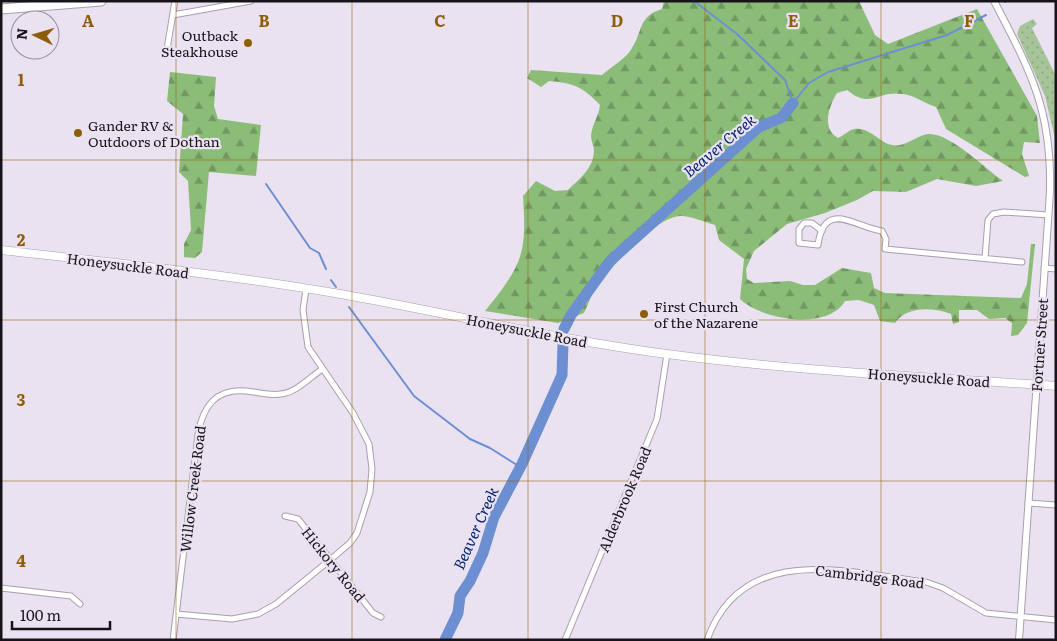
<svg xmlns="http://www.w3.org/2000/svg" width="1057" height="641" font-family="Literata,serif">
<defs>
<pattern id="grass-dots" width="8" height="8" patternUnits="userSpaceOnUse" patternTransform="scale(1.25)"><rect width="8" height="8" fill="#a6c499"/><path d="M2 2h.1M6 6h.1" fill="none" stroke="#8ea883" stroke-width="1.8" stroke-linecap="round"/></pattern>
<pattern id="forest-firs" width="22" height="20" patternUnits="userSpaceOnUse" patternTransform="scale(1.25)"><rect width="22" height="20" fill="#8cbd78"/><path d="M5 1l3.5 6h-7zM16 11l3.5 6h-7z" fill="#719862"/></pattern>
</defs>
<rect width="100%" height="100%" fill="#ebe2f1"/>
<path fill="url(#grass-dots)" d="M1033,19L1037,24L1032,28L1056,76V143L1045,96L1017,34L1020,26Z"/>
<path fill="url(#forest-firs)" d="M664,1H859L875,35L888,44L977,9L1037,116L1040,143L1024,142L1022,154L1029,176L1025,177L946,129L936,107C925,104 914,95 903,94C877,90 871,110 847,90L837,93C829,106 821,129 838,138C843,136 849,130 854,129C869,126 880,143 892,145C905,148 917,135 928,134C949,132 986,169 1003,181L976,186L937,179L906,192L873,191L857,200L825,213L787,224L754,251L746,269L747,279L754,283L790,281L803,285H815L842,268L871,273L874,288L885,293L1021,298L1027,284L1031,244H1035L1027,323L1018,335L1011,336L1012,323L1005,318L989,319L977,310H959V322L953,324L951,314C933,307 906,306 895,323L880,321L874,305L859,300L845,301C828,331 762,320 740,299L744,259L719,240L715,225C704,222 691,216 681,216C655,216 611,268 596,288C591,295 588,305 584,313L558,323L485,311C522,265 527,255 523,196L536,181L555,191L568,190C580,178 593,169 594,151C594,146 591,141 591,136C592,124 599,116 600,105C583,87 574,83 549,81L541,87L527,78L531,70L602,75C611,67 627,58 632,48C643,31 638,16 662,9Z
M170,72L216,77L214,106L218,119L261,125L256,176L209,172L202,252L195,258L184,257V244L191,230L188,181L179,172L183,114L167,101Z"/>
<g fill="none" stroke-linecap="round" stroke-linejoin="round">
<path stroke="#6c8fd2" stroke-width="2" d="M694,1L737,34L785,80L793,103
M1005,2L1006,1
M793,103L809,83L828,72L947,35L986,15
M266,184L310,248L319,253L326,269
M331,280L336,287
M349,307L414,396L470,439L490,448L520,467"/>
<path stroke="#6c8fd2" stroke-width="11" d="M564,329L571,315L610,261L759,127L781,118L793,103
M445,640L458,613L460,596L470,581L483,553L494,517L522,464L562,375L563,344"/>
<g stroke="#a79fad" stroke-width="7">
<path id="minor" d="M173,15L251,1
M167,49L175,1
M822,231L812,223H804L799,229V243L818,245C824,198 857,228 882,231L886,239L885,249L1022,262
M985,258L988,220L993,214L1004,212L1048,215
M1044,268L1056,269
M1028,503L1056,505
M285,516L298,519L373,613L381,617
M1,588L71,596L80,604
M176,614L232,619L258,614L276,604L330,560L350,543L357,533L370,492L372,469L369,444L353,413L308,347L303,310L306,289
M173,640L198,434C203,406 216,388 246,391C258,392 270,396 281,394C297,392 309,378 321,370
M565,640L657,419L667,354
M707,640C742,541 848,572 926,582L943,588L986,613L1056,620"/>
</g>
<g stroke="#a79fad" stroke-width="8">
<path id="tertiary" d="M994,1C1031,72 1052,110 1050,192L1019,640"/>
</g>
<g stroke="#a79fad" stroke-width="9">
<path id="secondary" d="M1,250C116,263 232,275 346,295C453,314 559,340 667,354C795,371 926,377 1056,386"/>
</g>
<g stroke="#a79fad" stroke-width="11">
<path id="trunk" d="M1,9L101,1"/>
</g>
<use href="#minor" stroke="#fff" stroke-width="5"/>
<use href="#tertiary" stroke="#fff" stroke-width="6"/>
<use href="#secondary" stroke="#fff" stroke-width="8"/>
<use href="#trunk" stroke="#fff" stroke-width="9"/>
</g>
<path fill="none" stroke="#8e5e07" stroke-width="1" stroke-opacity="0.55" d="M176,1V640M352,1V640M528,1V640M705,1V640M881,1V640M1,160H1056M1,320H1056M1,481H1056"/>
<g fill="#8e5e07" stroke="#ebe2f1" stroke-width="2">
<circle cx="248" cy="43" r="5"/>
<circle cx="78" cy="133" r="5"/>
<circle cx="644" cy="314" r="5"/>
</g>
<g text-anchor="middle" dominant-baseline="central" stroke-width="4.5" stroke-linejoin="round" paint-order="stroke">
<g font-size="14" fill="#171419" stroke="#ebe2f1" text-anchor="start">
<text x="238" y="35" text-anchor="end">Outback<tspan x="238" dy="16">Steakhouse</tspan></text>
<text x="88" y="125">Gander RV &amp;<tspan x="88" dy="16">Outdoors of Dothan</tspan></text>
<text x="654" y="306">First Church<tspan x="654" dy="16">of the Nazarene</tspan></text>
</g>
<g font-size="14" fill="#171419" stroke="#ebe2f1">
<text transform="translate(128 265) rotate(7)">Honeysuckle Road</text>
<text transform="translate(527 330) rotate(11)">Honeysuckle Road</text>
<text transform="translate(1039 345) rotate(-86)">Fortner Street</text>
<text transform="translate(929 377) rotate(4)">Honeysuckle Road</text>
<text transform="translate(192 489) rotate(-83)">Willow Creek Road</text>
<text transform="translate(624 499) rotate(-67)">Alderbrook Road</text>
<text transform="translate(334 564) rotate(51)">Hickory Road</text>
<text transform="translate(870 576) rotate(7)">Cambridge Road</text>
</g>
<g font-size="15" font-style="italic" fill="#042472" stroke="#ebe2f1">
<text transform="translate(719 145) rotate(-40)">Beaver Creek</text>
<text transform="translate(475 528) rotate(-66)">Beaver Creek</text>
</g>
</g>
<g font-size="16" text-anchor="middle" font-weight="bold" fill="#8e5e07" stroke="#ebe2f1" stroke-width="4.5" stroke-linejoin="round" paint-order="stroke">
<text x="88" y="27">A</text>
<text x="264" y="27">B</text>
<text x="440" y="27">C</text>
<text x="617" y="27">D</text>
<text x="793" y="27">E</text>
<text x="969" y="27">F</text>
<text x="21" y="86">1</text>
<text x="21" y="246">2</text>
<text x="21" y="406">3</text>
<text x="21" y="567">4</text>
</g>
<rect width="1057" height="641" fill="none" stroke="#171419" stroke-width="5"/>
<g transform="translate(35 35) rotate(275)"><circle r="24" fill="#ebe2f1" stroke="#96909b"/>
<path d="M0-4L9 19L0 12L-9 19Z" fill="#8e5e07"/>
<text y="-8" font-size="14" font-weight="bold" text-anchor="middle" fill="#171419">N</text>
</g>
<path d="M12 621v8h98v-8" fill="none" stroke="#171419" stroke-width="2.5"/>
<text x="20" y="621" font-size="15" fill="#171419" stroke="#ebe2f1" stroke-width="4" paint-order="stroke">100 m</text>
</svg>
